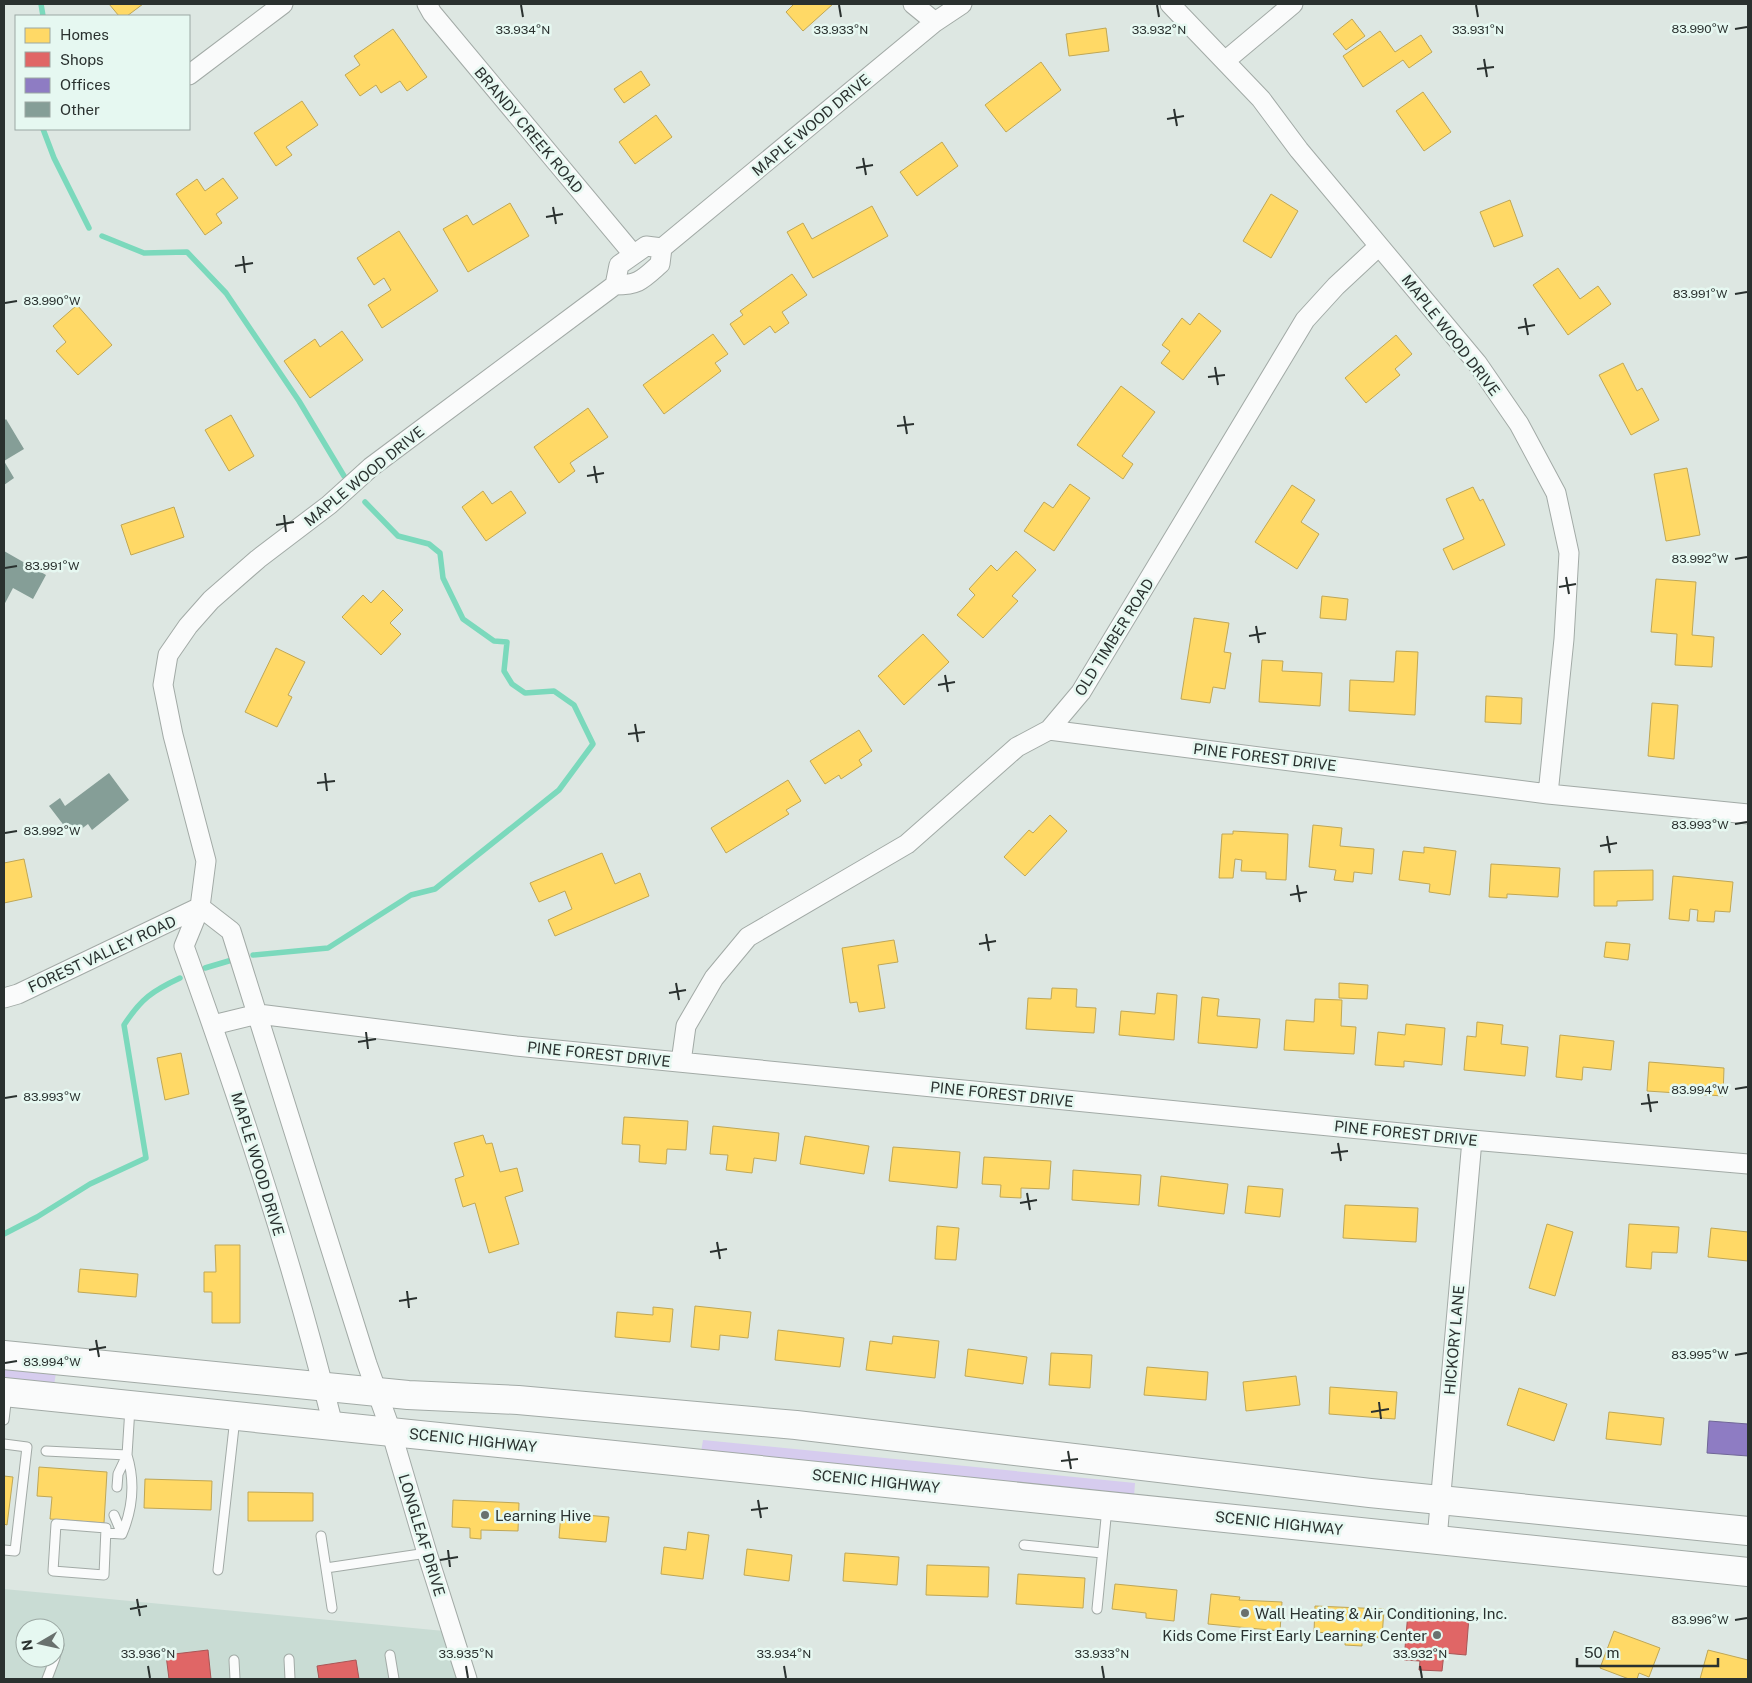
<svg xmlns="http://www.w3.org/2000/svg" width="1752" height="1683" font-family="'Public Sans',sans-serif">
<rect width="100%" height="100%" fill="#dde7e2"/>
<path fill="#c9dcd4" fill-rule="evenodd" d="M4,1589L444,1631L460,1679H4ZM25,1628H55V1658H25Z"/>
<path fill="#d6ccee" d="M4,1367L56,1373L54,1385L4,1380Z
M703,1440L1135,1483L1134,1496L701,1452Z"/>
<path fill="#ffd966" stroke="#bfa756" d="M109,4H143L127,16H119Z
M794,4H833L803,31L786,12Z
M1352,19L1365,36L1346,50L1333,34Z
M1106,28L1109,51L1069,56L1066,34Z
M393,29L427,77L407,91L400,81L381,93L376,85L360,96L345,75L360,65L354,56Z
M1380,31L1395,52L1421,35L1432,52L1409,68L1403,60L1363,87L1343,56Z
M1041,62L1061,90L1006,132L985,105Z
M641,71L650,85L624,103L614,89Z
M1423,92L1451,132L1424,151L1396,111Z
M302,101L318,125L286,147L292,155L276,166L254,133Z
M656,115L672,137L635,164L619,142Z
M942,142L958,166L917,196L900,172Z
M223,178L238,198L216,214L222,223L205,235L176,194L197,179L205,191Z
M1271,194L1298,211L1271,258L1243,241Z
M1510,200L1523,236L1494,247L1480,212Z
M510,203L529,236L468,272L443,229L467,215L473,225Z
M872,206L888,236L813,278L787,232L803,223L812,239Z
M399,231L438,291L382,328L368,305L391,290L384,278L374,285L357,258Z
M1558,268L1580,299L1598,286L1611,304L1568,335L1533,285Z
M792,274L807,295L782,312L789,323L775,333L770,326L744,345L730,324L743,315L740,311Z
M77,305L112,345L78,375L56,351L66,342L53,326Z
M1199,313L1221,331L1183,380L1161,363L1170,351L1162,345L1182,318L1190,325Z
M342,331L363,360L310,398L284,361L315,339L320,347Z
M713,334L728,354L715,363L721,371L664,414L643,385Z
M1396,335L1412,354L1395,369L1400,375L1366,403L1345,378Z
M1623,363L1637,391L1642,388L1659,420L1631,435L1599,375Z
M1121,386L1155,412L1122,456L1133,464L1123,479L1077,445Z
M588,408L608,437L570,463L575,471L559,483L534,447Z
M231,415L254,456L229,471L205,430Z
M1687,468L1700,535L1666,541L1654,474Z
M1070,484L1090,498L1054,551L1024,531L1044,502L1053,508Z
M1292,485L1315,500L1301,522L1319,534L1297,569L1255,542Z
M1473,487L1480,501L1483,499L1505,545L1453,570L1443,549L1464,539L1446,499Z
M483,491L492,504L511,491L526,513L486,541L462,507Z
M174,507L184,537L131,555L121,525Z
M1016,551L1036,570L1012,596L1018,601L983,638L957,615L975,595L969,589L991,565L997,571Z
M1656,579L1696,582L1692,635L1714,637L1712,667L1675,665L1677,634L1651,632Z
M383,590L403,610L390,623L401,634L381,655L342,617L363,595L371,603Z
M1322,596L1348,599L1346,620L1320,618Z
M1194,618L1229,623L1224,652L1231,653L1225,689L1213,687L1210,703L1181,699Z
M923,634L949,662L904,705L878,676Z
M276,648L305,662L288,695L292,697L277,727L245,712Z
M1396,651L1418,652L1415,715L1349,711L1350,680L1394,682Z
M1262,660L1283,661L1282,671L1322,673L1320,706L1259,702Z
M1486,696L1522,698L1521,724L1485,722Z
M1652,703L1678,705L1674,759L1648,756Z
M859,730L872,751L859,760L862,765L841,779L839,775L825,784L810,761Z
M788,780L801,801L786,810L789,814L726,853L711,828Z
M1050,815L1067,831L1025,876L1004,857L1029,830L1033,833Z
M1313,825L1342,828L1340,846L1374,849L1372,874L1354,872L1353,882L1334,880L1336,870L1309,867Z
M1233,831L1288,834L1286,880L1266,879V872L1241,871L1242,860L1235,859L1233,878H1219L1222,834H1233Z
M1424,847L1456,851L1450,895L1429,892L1430,884L1399,880L1403,851L1424,853Z
M602,853L615,884L640,873L649,896L555,936L548,920L572,909L565,891L539,902L530,883Z
M24,859L32,897L4,903V863Z
M1491,864L1560,868L1558,897L1507,894V898L1489,897Z
M1653,870V900L1617,901V906H1594V871Z
M1673,876L1733,882L1730,912L1715,911L1714,922L1697,921L1698,910L1690,909L1689,921L1669,919Z
M894,940L898,962L878,965L885,1008L859,1012L857,1002L850,1003L842,948Z
M1606,942L1630,944L1628,960L1604,957Z
M1339,983L1368,985L1367,999L1339,998Z
M1052,988L1077,989L1076,1007L1096,1008L1094,1033L1026,1029L1028,998L1051,999Z
M1157,993L1177,995L1174,1040L1119,1035L1121,1011L1155,1014Z
M1202,997L1219,999L1217,1016L1260,1019L1257,1048L1198,1043Z
M1315,999L1342,1000L1341,1026L1356,1027L1354,1054L1284,1050L1286,1020L1314,1022Z
M1477,1022L1503,1025L1501,1044L1528,1047L1525,1076L1464,1070L1467,1036L1476,1037Z
M1406,1024L1445,1028L1442,1065L1404,1061V1067L1375,1065L1378,1032L1405,1035Z
M1560,1035L1614,1041L1611,1070L1583,1067L1582,1080L1556,1077Z
M181,1053L189,1094L165,1100L157,1058Z
M1649,1062L1724,1068L1723,1096L1647,1091Z
M624,1117L688,1121L686,1150L667,1149L666,1164L639,1162L640,1145L622,1144Z
M713,1126L779,1133L776,1161L754,1158L752,1173L726,1170L728,1155L710,1154Z
M483,1135L486,1144L492,1143L500,1172L517,1168L523,1191L505,1197L519,1244L489,1253L475,1203L463,1207L455,1179L464,1176L454,1143Z
M805,1136L869,1146L864,1174L800,1164Z
M893,1147L960,1152L957,1188L889,1181Z
M984,1157L1051,1161L1049,1189L1021,1188V1198L1000,1197L1001,1185L982,1184Z
M1073,1170L1141,1175L1139,1205L1072,1200Z
M1161,1176L1228,1184L1224,1214L1158,1206Z
M1248,1186L1283,1189L1280,1217L1245,1213Z
M1345,1205L1418,1208L1416,1242L1343,1238Z
M1547,1224L1573,1232L1555,1296L1529,1288Z
M1629,1224L1679,1227L1677,1253L1652,1252L1651,1269L1626,1267Z
M937,1226L959,1228L956,1260L935,1259Z
M1711,1228L1748,1232V1261L1708,1257Z
M215,1245H240V1323H212V1292H204V1272H216Z
M80,1269L138,1274L136,1297L78,1292Z
M695,1306L751,1312L748,1338L720,1335L719,1350L691,1347Z
M653,1307L673,1309L670,1342L615,1337L617,1312L653,1315Z
M778,1330L844,1338L840,1367L775,1360Z
M893,1336L939,1341L935,1378L866,1370L870,1341L892,1344Z
M968,1349L1027,1357L1023,1384L965,1376Z
M1051,1353L1092,1355L1090,1388L1049,1385Z
M1147,1367L1208,1372L1206,1400L1144,1395Z
M1296,1376L1300,1405L1246,1411L1243,1382Z
M1330,1387L1397,1392L1395,1419L1329,1414Z
M1519,1388L1567,1404L1554,1441L1507,1425Z
M1609,1412L1664,1418L1661,1445L1606,1439Z
M39,1467L107,1472L104,1523L50,1519L52,1497L37,1496Z
M4,1476L13,1477L7,1525L4,1524Z
M145,1479L212,1481L211,1510L144,1508Z
M248,1492L313,1493V1521H248Z
M453,1500L519,1503L518,1531L481,1530V1539L470,1538V1528L452,1527Z
M561,1513L609,1517L606,1542L559,1538Z
M688,1532L709,1535L703,1579L661,1574L664,1547L686,1550Z
M747,1549L792,1555L789,1581L744,1575Z
M845,1553L899,1557L897,1585L843,1581Z
M927,1565L989,1567L988,1597L926,1595Z
M1018,1574L1085,1578L1083,1608L1016,1604Z
M1115,1584L1177,1590L1174,1621L1146,1618V1613L1112,1609Z
M1211,1594L1240,1597L1239,1600L1282,1602L1280,1631L1208,1624Z
M1315,1606L1384,1609L1382,1638L1362,1637V1646L1345,1645L1346,1634L1314,1632Z
M1614,1631L1660,1648L1649,1677L1639,1673L1637,1679H1629L1600,1668Z
M1708,1650L1748,1660V1679H1700Z"/>
<path fill="#e06666" stroke="#a95656" d="M1408,1612L1469,1617L1466,1655L1444,1653L1442,1671L1419,1670L1420,1661L1404,1660Z
M208,1650L211,1679H169L166,1655Z
M356,1660L359,1679H319L317,1666Z"/>
<path fill="#8e7cc3" stroke="#706697" d="M1709,1421L1748,1424V1456L1707,1453Z"/>
<g fill="none" stroke-linecap="round" stroke-linejoin="round">
<path stroke="#7bd9bc" stroke-width="5.5" d="M41,4L43,16
M43,129L54,158L89,228
M102,236L144,253L187,252L226,293L299,401L344,476
M253,955L328,948L411,895L435,889L559,790L593,744L574,705L554,691L525,693L512,684L504,671L507,642L494,641L463,619L443,578L440,553L429,544L398,536L365,502
M205,968L232,960
M4,1234L37,1217L90,1184L146,1158L124,1025C141,999 152,991 180,978"/>
</g>
<path fill="#859e97" d="M6,419L24,449L4,461L14,478L4,485V421Z
M4,551L46,575L33,599L13,588L4,605Z
M109,773L129,800L92,830L88,824L72,836L49,806L60,798L65,806Z"/>
<g fill="none" stroke-linecap="round" stroke-linejoin="round">
<g stroke="#a2aaa6" stroke-width="11">
<path id="lane" d="M4,1420L7,1395
M4,1444L27,1447L15,1551L4,1550
M46,1451L127,1455L130,1408
M117,1487L118,1474L127,1455
M114,1515L122,1534
M56,1524L106,1528L104,1575L53,1571Z
M106,1533L122,1534C133,1508 135,1481 127,1455
M321,1536L332,1608
M1024,1545L1102,1553
M326,1568L427,1553
M218,1570L235,1418
M1097,1609L1107,1508
M390,1655L394,1679
M55,1657L59,1645
M289,1659L290,1679
M234,1660L235,1679
M47,1679L55,1658"/>
</g>
<g stroke="#a2aaa6" stroke-width="21">
<path id="street" d="M427,4L432,13L633,254
M913,4L935,22
M1170,4L1261,99L1299,150L1477,363L1519,424L1556,493L1569,553L1564,639L1548,794
M1225,61L1293,4
M189,75L283,4
M615,285L619,265L646,246L662,248
M1049,730L1548,794L1748,814
M200,907L231,931L367,1364L391,1431L427,1553L467,1679
M4,998L18,994L200,907
M213,1025L258,1014L516,1046L1472,1140L1748,1164
M681,1062L686,1026L714,978L748,937L907,844L1017,747L1049,730L1081,692L1305,320L1336,286L1379,246
M333,1425C293,1263 241,1103 184,946L200,907L206,861L173,735L163,685L168,655L188,626L211,600L258,559L329,505L371,467L615,285C639,285 642,280 660,264L662,248L935,22L962,4
M1437,1539L1472,1140"/>
</g>
<g stroke="#a2aaa6" stroke-width="30">
<path id="highway" d="M4,1355L408,1395L518,1400L796,1425L1370,1493L1748,1531
M4,1392L1748,1572"/>
</g>
<use href="#lane" stroke="#fafbfb" stroke-width="9"/>
<use href="#street" stroke="#fafbfb" stroke-width="19"/>
<use href="#highway" stroke="#fafbfb" stroke-width="28"/>
</g>
<path fill="none" stroke="#2a312f" stroke-width="2" d="M521,5L523,17M839,5L841,17M1157,5L1159,17M1476,5L1478,17M1735,29L1747,27M1484,59L1487,77M1477,69L1494,67M1174,109L1177,126M1167,119L1184,116M863,158L866,175M856,168L873,165M553,207L556,224M546,217L563,214M243,256L245,273M235,266L253,263M1735,294L1747,292M5,303L17,301M1525,318L1528,335M1518,328L1535,325M1215,367L1218,385M1208,377L1225,375M904,416L907,434M897,426L914,424M594,466L597,483M587,476L604,473M284,515L286,532M276,525L294,522M1735,559L1747,557M5,568L17,566M1566,577L1569,594M1559,587L1576,584M1256,626L1259,643M1249,636L1266,633M945,675L948,692M938,685L955,682M635,724L638,742M628,734L645,732M325,773L327,791M317,783L335,781M1735,824L1747,822M5,833L17,831M1607,836L1610,853M1600,846L1617,843M1297,885L1300,902M1290,895L1307,892M986,934L989,951M979,944L996,941M676,983L679,1000M669,993L686,990M366,1032L368,1049M358,1042L376,1039M1735,1089L1747,1087M1648,1094L1651,1112M5,1098L17,1096M1641,1104L1658,1102M1338,1143L1341,1161M1331,1153L1348,1151M1027,1193L1030,1210M1020,1203L1037,1200M717,1242L720,1259M710,1252L727,1249M407,1291L409,1308M399,1301L417,1298M96,1340L99,1357M89,1350L106,1347M1735,1355L1747,1353M5,1363L17,1361M1379,1402L1381,1419M1371,1412L1389,1409M1068,1451L1071,1469M1061,1461L1078,1459M758,1500L761,1518M751,1510L768,1508M448,1550L450,1567M440,1560L458,1557M137,1599L140,1616M130,1609L147,1606M1735,1620L1747,1618M148,1666L150,1678M466,1666L468,1678M784,1666L786,1678M1102,1666L1104,1678M1420,1666L1422,1678"/>
<g fill="#69716e" stroke="#e6f8f1" stroke-width="2">
<circle cx="485" cy="1515" r="5"/>
<circle cx="1245" cy="1613" r="5"/>
<circle cx="1437" cy="1635" r="5"/>
</g>
<g text-anchor="middle" dominant-baseline="central" stroke-width="5" stroke-linejoin="round" paint-order="stroke">
<g font-size="15" fill="#2a312f" stroke="#e6f8f1">
<text transform="translate(811 125) rotate(-40)">MAPLE WOOD DRIVE</text>
<text transform="translate(529 130) rotate(50)">BRANDY CREEK ROAD</text>
<text transform="translate(1451 335) rotate(52)">MAPLE WOOD DRIVE</text>
<text transform="translate(364 476) rotate(-39)">MAPLE WOOD DRIVE</text>
<text transform="translate(1114 637) rotate(-58)">OLD TIMBER ROAD</text>
<text transform="translate(1265 757) rotate(7)">PINE FOREST DRIVE</text>
<text transform="translate(102 954) rotate(-25)">FOREST VALLEY ROAD</text>
<text transform="translate(599 1054) rotate(6)">PINE FOREST DRIVE</text>
<text transform="translate(1002 1094) rotate(6)">PINE FOREST DRIVE</text>
<text transform="translate(1406 1133) rotate(6)">PINE FOREST DRIVE</text>
<text transform="translate(258 1164) rotate(73)">MAPLE WOOD DRIVE</text>
<text transform="translate(1454 1340) rotate(-85)">HICKORY LANE</text>
<text transform="translate(473 1440) rotate(6)">SCENIC HIGHWAY</text>
<text transform="translate(876 1481) rotate(6)">SCENIC HIGHWAY</text>
<text transform="translate(1279 1523) rotate(6)">SCENIC HIGHWAY</text>
<text transform="translate(422 1535) rotate(73)">LONGLEAF DRIVE</text>
</g>
<g font-size="15" fill="#2a312f" stroke="#e6f8f1" text-anchor="start">
<text x="495" y="1515">Learning Hive</text>
<text x="1255" y="1613">Wall Heating &amp; Air Conditioning, Inc.</text>
<text x="1427" y="1635" text-anchor="end">Kids Come First Early Learning Center</text>
</g>
</g>
<g font-size="12" text-anchor="middle" fill="#2a312f" stroke="#e6f8f1" stroke-width="5" stroke-linejoin="round" paint-order="stroke">
<text x="1700" y="33">83.990°W</text>
<text x="523" y="34">33.934°N</text>
<text x="841" y="34">33.933°N</text>
<text x="1159" y="34">33.932°N</text>
<text x="1478" y="34">33.931°N</text>
<text x="1700" y="298">83.991°W</text>
<text x="52" y="305">83.990°W</text>
<text x="1700" y="563">83.992°W</text>
<text x="52" y="570">83.991°W</text>
<text x="1700" y="829">83.993°W</text>
<text x="52" y="835">83.992°W</text>
<text x="1700" y="1094">83.994°W</text>
<text x="52" y="1101">83.993°W</text>
<text x="1700" y="1359">83.995°W</text>
<text x="52" y="1366">83.994°W</text>
<text x="1700" y="1624">83.996°W</text>
<text x="148" y="1658">33.936°N</text>
<text x="466" y="1658">33.935°N</text>
<text x="784" y="1658">33.934°N</text>
<text x="1102" y="1658">33.933°N</text>
<text x="1420" y="1658">33.932°N</text>
</g>
<rect width="1752" height="1683" fill="none" stroke="#2a312f" stroke-width="10"/>
<rect x="15" y="15" width="175" height="115" fill="#e6f8f1" stroke="#9ba8a3"/>
<rect x="25" y="28" width="25" height="15" fill="#ffd966" stroke="#9ba8a3"/>
<text x="60" y="40" font-size="15" fill="#2a312f">Homes</text>
<rect x="25" y="52" width="25" height="15" fill="#e06666" stroke="#9ba8a3"/>
<text x="60" y="65" font-size="15" fill="#2a312f">Shops</text>
<rect x="25" y="78" width="25" height="15" fill="#8e7cc3" stroke="#9ba8a3"/>
<text x="60" y="90" font-size="15" fill="#2a312f">Offices</text>
<rect x="25" y="102" width="25" height="15" fill="#859e97" stroke="#9ba8a3"/>
<text x="60" y="115" font-size="15" fill="#2a312f">Other</text>
<g transform="translate(40 1643) rotate(261)"><circle r="24" fill="#e6f8f1" stroke="#9ba8a3"/>
<path d="M0-4L9 19L0 12L-9 19Z" fill="#69716e"/>
<text y="-8" font-size="14" font-weight="bold" text-anchor="middle" fill="#2a312f">N</text>
</g>
<path d="M1577 1658v8h141v-8" fill="none" stroke="#2a312f" stroke-width="2.5"/>
<text x="1584" y="1658" font-size="15" fill="#2a312f" stroke="#e6f8f1" stroke-width="4" paint-order="stroke">50 m</text>
</svg>
